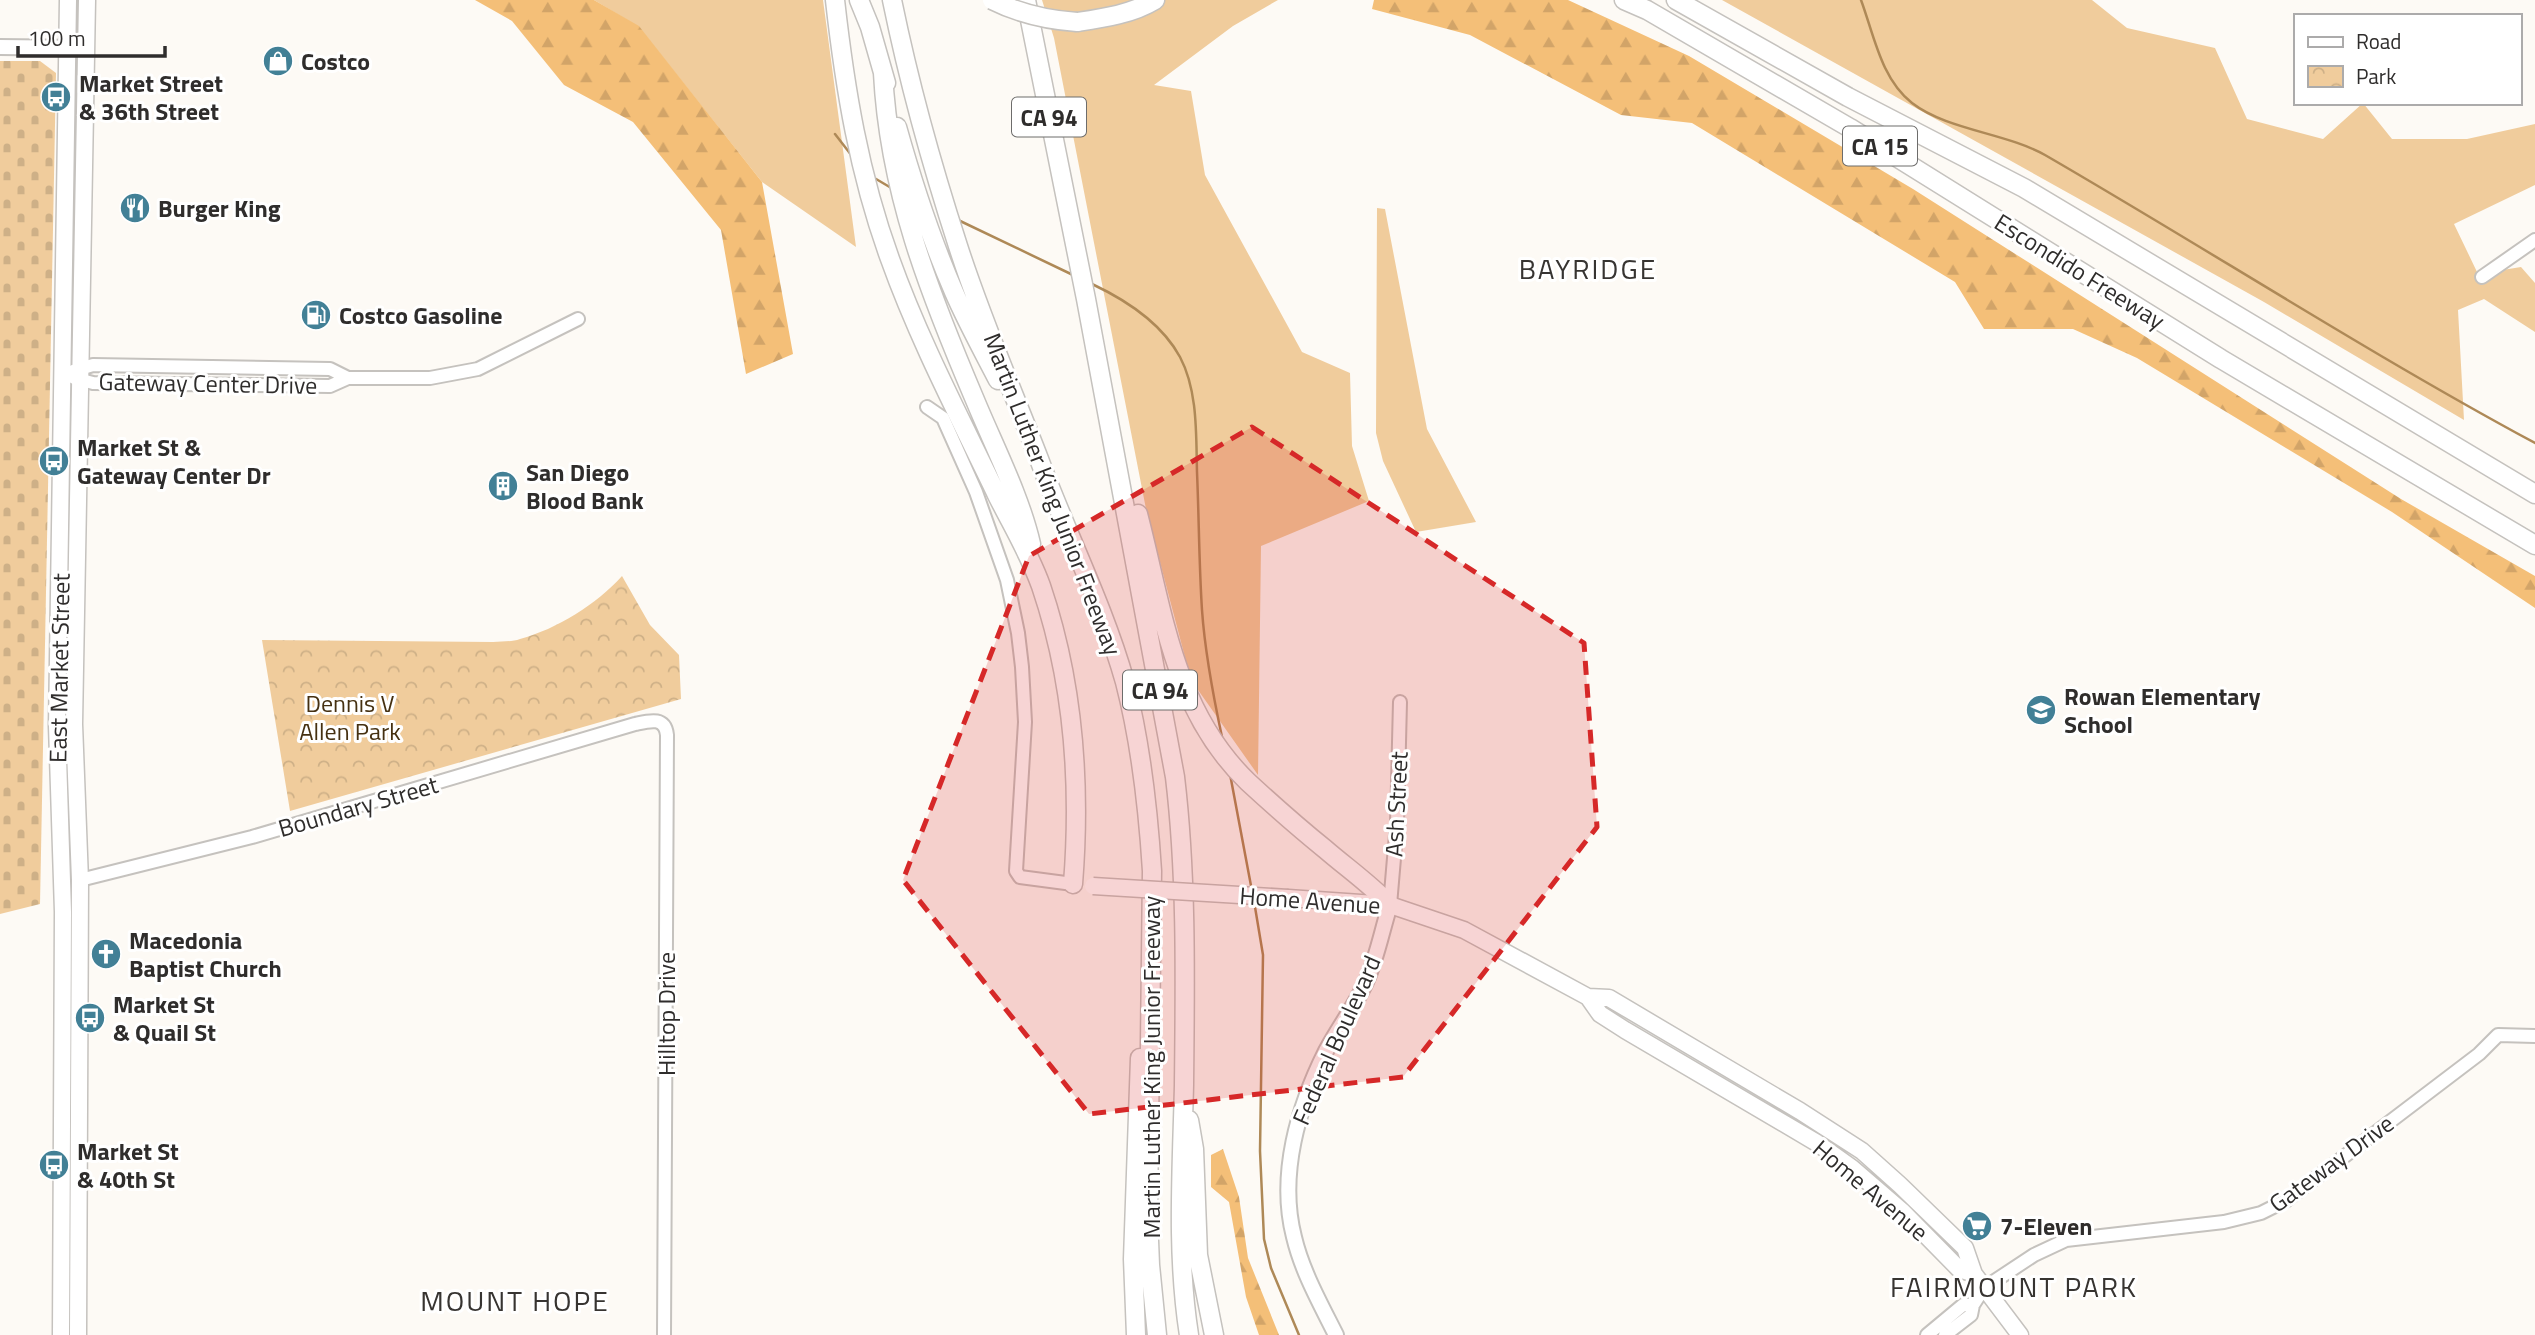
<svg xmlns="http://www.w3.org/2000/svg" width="2535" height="1335" font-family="'Titillium Web',sans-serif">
<defs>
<pattern id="forest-firs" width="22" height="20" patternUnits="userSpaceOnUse" patternTransform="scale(1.75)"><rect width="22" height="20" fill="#f4bf78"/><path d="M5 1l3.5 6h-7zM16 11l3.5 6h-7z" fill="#d2a468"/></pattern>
<pattern id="cemetery-stones" width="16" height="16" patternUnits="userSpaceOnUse" patternTransform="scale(1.75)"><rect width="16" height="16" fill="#f0cc9c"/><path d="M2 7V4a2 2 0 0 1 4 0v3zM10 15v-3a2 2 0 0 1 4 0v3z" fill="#ceb087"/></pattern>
<pattern id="park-crowns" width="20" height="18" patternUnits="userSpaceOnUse" patternTransform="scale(1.75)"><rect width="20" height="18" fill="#f0cc9c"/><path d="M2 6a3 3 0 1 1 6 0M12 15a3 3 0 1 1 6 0" fill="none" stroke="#ceb087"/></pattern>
</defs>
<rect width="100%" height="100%" fill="#fdfaf5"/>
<path fill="#f0cc9c" d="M594,0H823L856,247L762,182L639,27Z
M1042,0H1278L1233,26L1154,85L1191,91L1205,175L1302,352L1350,373L1352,446L1369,501L1261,546L1258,775L1191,680L1146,509L1054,38Z
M1722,0H2092L2127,28L2215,48L2247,119L2323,139L2363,103L2392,139H2467L2535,124V185L2454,224L2478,274L2521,267L2535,283V332L2484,299L2458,310L2464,420L2264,302Z
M1377,208L1385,209L1427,429L1476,522L1416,532L1383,461L1376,433Z"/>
<path fill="url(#forest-firs)" d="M475,0H594L639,26L762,182L793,354L746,374L721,230L633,122L564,85L512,21Z
M1374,0H1568L1689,56L1913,189L2401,499L2535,576V608L2392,512L2137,358L2073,329H1984L1955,282L1692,123L1621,115L1470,35L1372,9Z
M1223,1149L1239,1197L1248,1258L1279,1335H1259L1246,1297L1229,1202L1211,1187V1155Z"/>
<path fill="url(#cemetery-stones)" d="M0,61H40L56,73L40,904L0,914Z"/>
<path fill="url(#park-crowns)" d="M622,576L650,625L679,655L681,699L290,811L262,640L493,642C502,641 512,642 520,639C557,629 597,604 622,576Z"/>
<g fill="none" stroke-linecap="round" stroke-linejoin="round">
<path stroke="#ae8957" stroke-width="2.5" d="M1861,0C1874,35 1881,79 1912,103C1947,130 2006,133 2045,155C2209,250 2368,353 2535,443
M835,134L852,156
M871,176L893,189
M956,219L1073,275
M1092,284C1126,300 1161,322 1180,357C1198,391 1196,435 1197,472C1199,518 1199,564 1202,610C1205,653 1213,695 1222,737
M1230,774L1252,891
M1254,901L1263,955L1260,1151L1264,1239L1271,1268L1299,1335"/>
<g stroke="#c5c2be" stroke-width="16">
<path id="tertiary" d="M2482,277L2535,240
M73,371L93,365L330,369L348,378H430L478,369L578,319
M74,378L93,383L330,386L348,378
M927,407L943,418L976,492L1007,580L1018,633L1022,667L1025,722L1016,871L1020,877L1073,884
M80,880L252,837L635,724C649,721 665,716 667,735L664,1335
M1390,905L1397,823L1400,702
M1927,1335L1963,1305H1973
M1945,1335L1971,1315L1973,1305L1984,1288L2034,1255L2066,1240L2224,1222L2261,1213L2287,1200L2479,1054L2498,1035L2535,1036"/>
</g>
<g stroke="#c5c2be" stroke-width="18">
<path id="secondary" d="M0,47L86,48
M1336,1335C1320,1303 1302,1271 1294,1237C1278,1175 1298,1107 1326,1051C1338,1028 1355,1006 1366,982C1377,958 1382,930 1390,905"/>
</g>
<g stroke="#c5c2be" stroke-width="19">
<path id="primary" d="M1288,898L1390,905L1464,930L1588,997L1600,1014L1625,1030L1817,1143L1852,1168L1903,1212L1959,1269L1974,1274
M1588,997L1609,998L1800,1111L1862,1151L1900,1185L1965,1248L1974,1274L2020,1335
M61,1335L63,912L57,726L68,0
M78,1335L80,880L74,724L87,0"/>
</g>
<g stroke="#c5c2be" stroke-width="21">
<path id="motorway" d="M835,0C845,89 859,174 890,259C919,340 960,418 997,495C1012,525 1030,555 1041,586C1074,683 1081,783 1073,884
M859,0L870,27L886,83
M892,0C909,83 932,166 958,246C981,318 1012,389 1039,459C1066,532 1104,607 1125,682C1141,744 1148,807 1152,871L1148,1216L1150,1265L1157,1335
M1026,0L1086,299L1175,777C1187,877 1185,984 1184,1085C1182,1169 1176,1252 1189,1335
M1624,0L1647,10L1850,128L2221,359L2535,545
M1676,0L1848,97L2024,188L2535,494
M1077,22C1104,18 1132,14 1155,0
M883,73C889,191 929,292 975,400C994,446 1020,496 1031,544
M897,127C913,184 931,239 954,292C967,322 983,351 998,380
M1138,514C1163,610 1173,710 1248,782C1273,805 1299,828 1325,849C1347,868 1370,884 1390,905
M1189,1120L1194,1149L1198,1255L1214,1335
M1136,1335L1133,1259L1140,1058"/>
</g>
<use href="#tertiary" stroke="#fff" stroke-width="12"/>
<use href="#secondary" stroke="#fff" stroke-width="14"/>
<use href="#primary" stroke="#fff" stroke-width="16"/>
<use href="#motorway" stroke="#fff" stroke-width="18"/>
<g stroke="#c5c2be" stroke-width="19" stroke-linecap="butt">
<path id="primary-bridge" d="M1093,886L1288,898"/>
</g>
<g stroke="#c5c2be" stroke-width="21" stroke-linecap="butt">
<path id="motorway-bridge" d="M992,0C1020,14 1046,20 1077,22"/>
</g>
<use href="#primary-bridge" stroke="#fff" stroke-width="16"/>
<use href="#motorway-bridge" stroke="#fff" stroke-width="18"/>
</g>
<path fill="#d62828" fill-opacity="0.2" stroke="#d62828" stroke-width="5" stroke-dasharray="14 9" stroke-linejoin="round" d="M1252,427L1584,643L1597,827L1403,1077L1089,1114L903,880L1029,556Z"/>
<defs>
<g id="shop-disc" transform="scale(1.575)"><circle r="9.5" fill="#428096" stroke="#fff"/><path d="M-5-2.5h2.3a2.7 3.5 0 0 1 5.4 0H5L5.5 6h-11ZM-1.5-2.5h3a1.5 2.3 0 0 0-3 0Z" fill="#fff"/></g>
<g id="bus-disc" transform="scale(1.575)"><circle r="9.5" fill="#428096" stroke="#fff"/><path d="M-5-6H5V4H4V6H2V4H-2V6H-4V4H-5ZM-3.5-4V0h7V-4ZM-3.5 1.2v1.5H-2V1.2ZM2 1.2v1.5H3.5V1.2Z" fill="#fff"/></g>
<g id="restaurant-disc" transform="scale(1.575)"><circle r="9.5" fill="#428096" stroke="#fff"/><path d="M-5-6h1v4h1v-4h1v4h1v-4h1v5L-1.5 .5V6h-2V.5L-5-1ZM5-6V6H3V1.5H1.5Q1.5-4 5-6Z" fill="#fff"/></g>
<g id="fuel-disc" transform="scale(1.575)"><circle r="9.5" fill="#428096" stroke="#fff"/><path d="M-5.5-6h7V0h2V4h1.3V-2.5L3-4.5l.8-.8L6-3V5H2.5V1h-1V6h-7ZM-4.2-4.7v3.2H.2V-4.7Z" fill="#fff"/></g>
<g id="building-disc" transform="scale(1.575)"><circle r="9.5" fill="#428096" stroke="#fff"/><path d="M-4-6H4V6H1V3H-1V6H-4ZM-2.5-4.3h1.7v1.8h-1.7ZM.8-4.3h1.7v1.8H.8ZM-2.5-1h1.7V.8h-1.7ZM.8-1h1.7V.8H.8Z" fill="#fff"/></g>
<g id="school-disc" transform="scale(1.575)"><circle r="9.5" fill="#428096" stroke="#fff"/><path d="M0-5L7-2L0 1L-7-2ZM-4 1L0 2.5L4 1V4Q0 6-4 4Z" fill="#fff"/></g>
<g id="church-disc" transform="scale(1.575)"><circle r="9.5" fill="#428096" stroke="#fff"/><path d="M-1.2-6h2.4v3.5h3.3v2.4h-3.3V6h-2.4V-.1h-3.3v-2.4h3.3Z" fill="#fff"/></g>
<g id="supermarket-disc" transform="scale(1.575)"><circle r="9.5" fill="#428096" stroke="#fff"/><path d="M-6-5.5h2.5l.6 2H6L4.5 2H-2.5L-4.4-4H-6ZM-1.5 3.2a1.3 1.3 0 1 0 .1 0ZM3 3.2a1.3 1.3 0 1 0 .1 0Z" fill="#fff"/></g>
</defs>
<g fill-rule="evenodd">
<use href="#shop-disc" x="278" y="61"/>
<use href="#bus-disc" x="56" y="97"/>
<use href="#restaurant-disc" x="135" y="208"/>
<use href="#fuel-disc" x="316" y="315"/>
<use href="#bus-disc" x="54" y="461"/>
<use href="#building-disc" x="503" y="486"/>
<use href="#school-disc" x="2041" y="710"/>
<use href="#church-disc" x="106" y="954"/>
<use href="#bus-disc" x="90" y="1018"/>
<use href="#bus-disc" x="54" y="1165"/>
<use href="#supermarket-disc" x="1977" y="1226"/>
</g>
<g text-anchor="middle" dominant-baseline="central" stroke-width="6" stroke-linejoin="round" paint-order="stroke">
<g fill="#fff" stroke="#6d6c6b" stroke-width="2">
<rect x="1012" y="97.5" width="74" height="39" rx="5"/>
<rect x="1843" y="126.5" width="74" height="39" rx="5"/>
<rect x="1123" y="670.5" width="74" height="39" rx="5"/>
</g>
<g font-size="23" font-weight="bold" fill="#2f2d2c">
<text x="1049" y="117">CA 94</text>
<text x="1880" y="146">CA 15</text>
<text x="1160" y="690">CA 94</text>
</g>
<g font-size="24" font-weight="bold" fill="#2f2d2c" stroke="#fff" text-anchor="start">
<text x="301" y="61">Costco</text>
<text x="79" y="83">Market Street<tspan x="79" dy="28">&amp; 36th Street</tspan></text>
<text x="158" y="208">Burger King</text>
<text x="339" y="315">Costco Gasoline</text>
<text x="77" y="447">Market St &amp;<tspan x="77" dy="28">Gateway Center Dr</tspan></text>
<text x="526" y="472">San Diego<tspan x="526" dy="28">Blood Bank</tspan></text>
<text x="2064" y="696">Rowan Elementary<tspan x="2064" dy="28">School</tspan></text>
<text x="129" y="940">Macedonia<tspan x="129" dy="28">Baptist Church</tspan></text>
<text x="113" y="1004">Market St<tspan x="113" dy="28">&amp; Quail St</tspan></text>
<text x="77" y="1151">Market St<tspan x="77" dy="28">&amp; 40th St</tspan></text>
<text x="2000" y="1226">7-Eleven</text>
</g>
<g font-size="24" fill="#2f2d2c" stroke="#fff">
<text transform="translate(2080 271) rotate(32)">Escondido Freeway</text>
<text transform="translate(208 383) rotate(1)">Gateway Center Drive</text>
<text transform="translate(1053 494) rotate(69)">Martin Luther King Junior Freeway</text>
<text transform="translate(59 668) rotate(-89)">East Market Street</text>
<text transform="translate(1396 804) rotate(-87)">Ash Street</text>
<text transform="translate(358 806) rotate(-16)">Boundary Street</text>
<text transform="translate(1310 900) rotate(4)">Home Avenue</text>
<text transform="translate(666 1014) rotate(-90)">Hilltop Drive</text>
<text transform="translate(1336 1040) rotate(-66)">Federal Boulevard</text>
<text transform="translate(1151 1067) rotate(-90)">Martin Luther King Junior Freeway</text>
<text transform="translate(2331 1163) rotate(-36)">Gateway Drive</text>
<text transform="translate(1871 1190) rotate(40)">Home Avenue</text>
</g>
<g font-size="24" fill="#453011" stroke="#fff">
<text x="350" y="703">Dennis V<tspan x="350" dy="28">Allen Park</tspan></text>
</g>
<g font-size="28" letter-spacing="2" fill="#373431" stroke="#fff">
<text x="1588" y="268">BAYRIDGE</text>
<text x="2014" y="1286">FAIRMOUNT PARK</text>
<text x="515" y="1300">MOUNT HOPE</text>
</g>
</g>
<rect x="2294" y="14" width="228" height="91" fill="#ffffff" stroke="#acabab" stroke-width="2"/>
<rect x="2308" y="37" width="35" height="10" fill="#ffffff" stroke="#acabab" stroke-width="2"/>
<text x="2356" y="49" font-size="21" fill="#2f2d2c">Road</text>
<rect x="2308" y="66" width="35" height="21" fill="url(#park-crowns)" stroke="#acabab" stroke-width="2"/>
<text x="2356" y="84" font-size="21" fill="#2f2d2c">Park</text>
<path d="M18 46v10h147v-10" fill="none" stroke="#2f2d2c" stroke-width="3.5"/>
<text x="28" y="46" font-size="21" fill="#2f2d2c" stroke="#ffffff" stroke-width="5" paint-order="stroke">100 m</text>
</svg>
